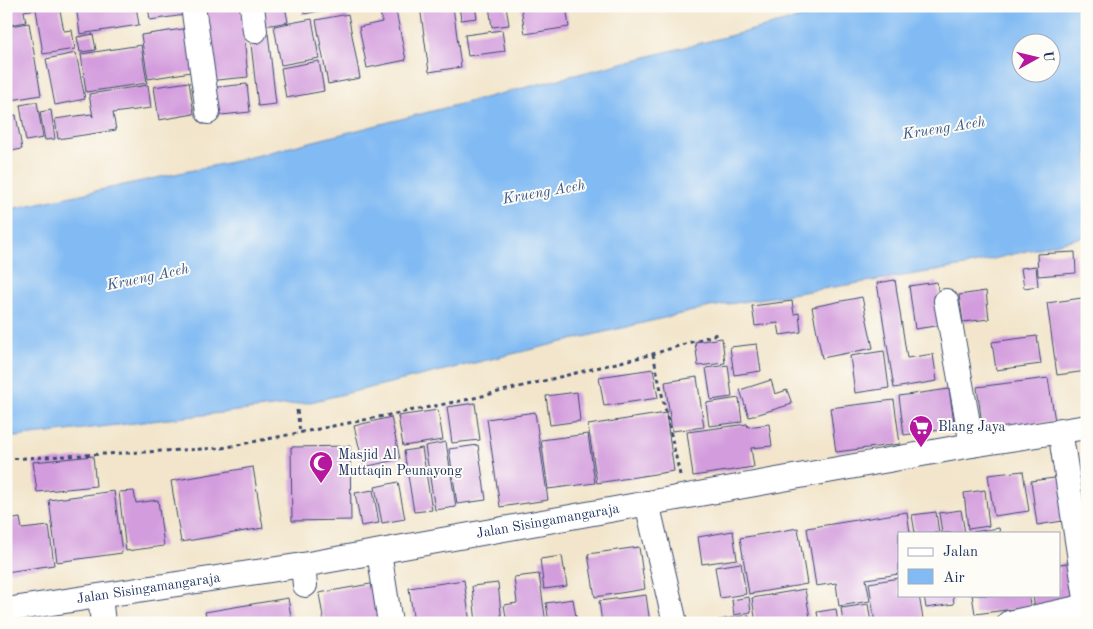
<svg xmlns="http://www.w3.org/2000/svg" width="1093" height="629" font-family="'Old Standard TT',serif">
<rect width="100%" height="100%" fill="#fdfcf7"/>
<filter id="ink" filterUnits="userSpaceOnUse"><feTurbulence type="fractalNoise" baseFrequency=".02" numOctaves="2"/><feDisplacementMap in="SourceGraphic" scale="10" xChannelSelector="R" yChannelSelector="G"/><feConvolveMatrix kernelMatrix="1 2 1 2 8 2 1 2 1" color-interpolation-filters="sRGB"/></filter>
<filter id="wash" filterUnits="userSpaceOnUse"><feTurbulence type="fractalNoise" baseFrequency=".0096" numOctaves="4" result="noise"/><feDisplacementMap in="SourceGraphic" scale="20" xChannelSelector="R" yChannelSelector="G"/><feGaussianBlur stdDeviation="1.12" result="paint"/><feColorMatrix in="noise" values="0 0 0 0 0 0 0 0 0 0 0 0 0 0 0 0 0 1.4 0 .05"/><feComposite in="paint" operator="in"/></filter>
<g filter="url(#wash)">
<rect width="100%" height="100%" fill="#f2e5cb"/>
<path fill="#82bbf3" stroke="#4e75a8" fill-rule="evenodd" d="M861,6H1087V236L965,266L710,307L306,403L6,438V210L231,162L800,18ZM1020,42H1050V72H1020Z"/>
<g id="blocks">
<path fill="#d39cdd" d="M6,6H59L64,31L72,30L75,49L43,54L36,9L24,11L26,22L10,25L9,19L6,20Z
M76,6H136L139,25L80,34Z
M148,6H190L192,14L150,20Z
M225,6H241L248,77L207,81L200,9Z
M256,6H285L288,22L260,27Z
M303,6H340V7L304,14Z
M379,6H395L406,60L367,68L359,27L382,22Z
M420,6H453L461,67L429,72Z
M459,6H475L477,18L461,20Z
M489,6H506L509,25L492,27Z
M525,6H566L569,27L525,34L521,7Z
M348,14L360,78L328,84L316,20Z
M312,19L319,58L281,65L274,26Z
M29,23L41,95L6,101V27Z
M190,28L197,71L148,79L141,35Z
M502,30L505,51L468,56L465,35Z
M268,33L276,104L258,106L250,35Z
M93,34L96,50L80,52L77,37Z
M141,45L147,83L86,92L81,54Z
M76,53L85,99L55,105L46,59Z
M319,61L324,91L286,98L281,68Z
M189,82L194,114L159,120L154,87Z
M247,84L250,112L212,116L208,88Z
M148,85L151,108L113,113L116,130L58,139L55,119L91,114L93,117L89,94Z
M37,102L43,138L26,141L20,105Z
M51,110L55,139L45,140L40,112Z
M16,115L22,149L6,152V117Z
M1075,252L1076,273L1038,276L1037,254Z
M1036,266L1038,286L1024,288L1021,268Z
M895,280L907,358L933,354L937,381L894,388L877,283Z
M937,282L943,325L915,329L909,286Z
M986,291L989,319L963,322L959,295Z
M862,297L873,348L822,358L812,307Z
M1082,298L1087,335V371L1057,375L1047,303Z
M792,301L794,314L799,313L801,332L780,335L778,323L755,326L752,306Z
M1037,336L1041,364L996,370L992,342Z
M722,338L725,363L698,366L695,342Z
M757,344L761,371L734,375L730,347Z
M884,351L889,388L855,393L850,356Z
M728,365L732,397L711,400L706,368Z
M653,369L658,398L604,406L599,377Z
M697,377L704,427L672,431L665,382Z
M1048,378L1055,421L983,431L977,387Z
M771,380L775,394L787,390L792,404L749,417L740,390Z
M949,389L955,428L904,435L899,396Z
M577,392L580,421L550,425L546,396Z
M739,398L742,422L709,426L706,403Z
M894,400L900,444L836,452L830,408Z
M475,403L480,440L452,443L447,407Z
M438,410L443,440L403,446L398,416Z
M535,412L548,500L500,507L487,419Z
M666,413L674,471L597,483L588,425Z
M391,417L400,459L364,467L354,426Z
M747,424L748,427L769,424L772,446L751,448L754,467L693,476L687,432Z
M588,434L595,483L548,489L541,440Z
M446,442L456,507L435,510L425,446Z
M478,445L486,500L457,504L449,449Z
M350,446L351,520L292,521L291,447Z
M422,448L432,510L414,512L404,451Z
M93,456L96,486L37,492L33,462Z
M253,467L263,528L181,542L171,481Z
M1023,471L1029,511L994,516L988,475Z
M1062,477L1069,520L1037,525L1031,481Z
M398,482L405,519L382,523L375,487Z
M373,490L379,523L361,526L355,493Z
M985,490L989,526L968,529L964,493Z
M114,491L122,553L57,562L49,500Z
M134,491L136,503L158,500L164,546L126,551L119,492Z
M961,510L965,533H942L939,513Z
M907,512L910,533H899V574L866,579L870,601L839,606L836,583L816,586L807,528Z
M936,512L939,533H915L912,515Z
M6,515L8,520L20,518L22,529L49,526L54,565L6,572Z
M798,528L807,584L749,594L740,538Z
M999,528L1000,533H973V532Z
M733,531L737,559L702,564L698,537Z
M639,547L645,589L595,597L588,554Z
M562,556L567,586L544,589L540,559Z
M1076,562L1082,605L1035,611L1033,595H1059V564Z
M741,563L746,594L720,598L715,567Z
M539,574L546,623H507L504,605L517,603L514,577Z
M899,578V595H919L923,619L899,623H875L869,583Z
M464,580L470,623H414L409,588Z
M376,583L383,623H324L319,593Z
M498,583L502,623H476L472,586Z
M805,589L810,618L783,623H756L752,598Z
M646,595L650,623H602L599,601Z
M924,595H953L954,604L926,608Z
M972,595H1029L1030,607L975,614Z
M749,597L751,612L734,615L732,600Z
M288,598L292,623H207L205,612Z
M573,599L577,623H549L546,603Z
M868,604L871,623H843L841,608Z
M836,609L838,623H819L817,612Z
M748,615L750,623H718V620Z
M1087,619V623H1059V621Z"/>
</g>
</g>
<g filter="url(#ink)">
<use href="#blocks" fill-opacity="0" stroke="#3b4a6e" stroke-width="1"/>
<g fill="none" stroke-linecap="round" stroke-linejoin="round">
<g stroke="#3b4a6e" stroke-width="26">
<g id="minor">
<path d="M193,6L208,112"/>
<path d="M252,6L255,31"/>
<path d="M946,301L972,445"/>
<path d="M1060,430L1087,605"/>
<path d="M647,503L675,623"/>
<path d="M379,552L390,623"/>
<path d="M303,565L305,585"/>
<path d="M100,597L103,623"/>
<path id="s1" d="M6,610L303,565L972,445L1087,427"/>
<path d="M1009,623L1087,606"/>
</g>
</g>
<path stroke="#3b4a6e" stroke-width="3" stroke-dasharray="4 4" stroke-linecap="butt" d="M653,354L680,475
M297,410L300,432
M6,459L222,448L470,399L653,354L720,333"/>
<use href="#minor" stroke="#fff" stroke-width="24"/>
</g>
</g>
<defs>
<g id="supermarket-pin" transform="scale(1.25)"><path d="M0 17L-7.5 6A9.5 9.5 0 1 1 7.5 6Z" fill="#b5179e" stroke="#fdfcf7"/><path d="M-6-5.5h2.5l.6 2H6L4.5 2H-2.5L-4.4-4H-6ZM-1.5 3.2a1.3 1.3 0 1 0 .1 0ZM3 3.2a1.3 1.3 0 1 0 .1 0Z" fill="#fff"/></g>
<g id="mosque-pin" transform="scale(1.25)"><path d="M0 17L-7.5 6A9.5 9.5 0 1 1 7.5 6Z" fill="#b5179e" stroke="#fdfcf7"/><path d="M3.5-4.9A6 6 0 1 0 3.5 4.9A5 5 0 1 1 3.5-4.9Z" fill="#fff"/></g>
</defs>
<g fill-rule="evenodd">
<use href="#supermarket-pin" x="921" y="427"/>
<use href="#mosque-pin" x="321" y="463"/>
</g>
<g text-anchor="middle" dominant-baseline="central" stroke-width="4" stroke-linejoin="round" paint-order="stroke">
<g font-size="14" fill="#1b2f5e" stroke="#fdfcf7" text-anchor="start">
<text x="938" y="427">Blang Jaya</text>
<text x="338" y="455">Masjid Al<tspan x="338" dy="16">Muttaqin Peunayong</tspan></text>
</g>
<g font-size="14" fill="#1b2f5e" stroke="#fdfcf7">
<text stroke="none"><textPath href="#s1" startOffset="549">Jalan Sisingamangaraja</textPath></text>
<text stroke="none"><textPath href="#s1" startOffset="144">Jalan Sisingamangaraja</textPath></text>
</g>
<g font-size="15" font-style="italic" fill="#3a598b" stroke="#fdfcf7">
<text transform="translate(944 129) rotate(-9)">Krueng Aceh</text>
<text transform="translate(544 193) rotate(-10)">Krueng Aceh</text>
<text transform="translate(148 278) rotate(-12)">Krueng Aceh</text>
</g>
</g>
<rect width="1093" height="629" fill="none" stroke="#fdfcf7" stroke-width="25"/>
<rect x="898" y="532" width="162" height="65" fill="#fdfcf7" stroke="#a3aaba"/>
<rect x="908" y="548" width="25" height="8" fill="#ffffff" stroke="#a3aaba"/>
<text x="943" y="556" font-size="15" fill="#1b2f5e">Jalan</text>
<rect x="908" y="569" width="25" height="15" fill="#82bbf3" stroke="#a3aaba"/>
<text x="943" y="582" font-size="15" fill="#1b2f5e">Air</text>
<g transform="translate(1036 58) rotate(82)"><circle r="24" fill="#fdfcf7" stroke="#a3aaba"/>
<path d="M0-4L9 19L0 12L-9 19Z" fill="#b5179e"/>
<text y="-8" font-size="14" font-weight="bold" text-anchor="middle" fill="#1b2f5e">U</text>
</g>
</svg>
